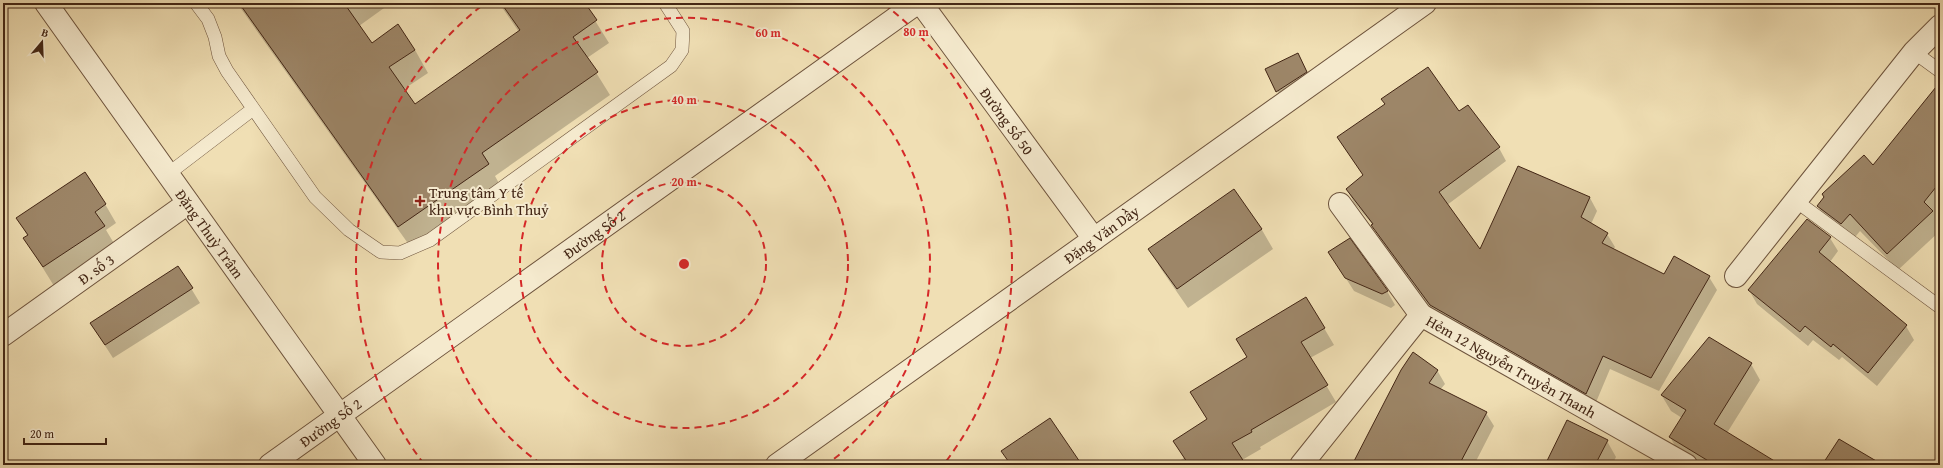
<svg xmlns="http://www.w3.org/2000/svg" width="1943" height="468" font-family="'Gentium Book Plus',serif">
<rect width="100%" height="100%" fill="#f0dfb4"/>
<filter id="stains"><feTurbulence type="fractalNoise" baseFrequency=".005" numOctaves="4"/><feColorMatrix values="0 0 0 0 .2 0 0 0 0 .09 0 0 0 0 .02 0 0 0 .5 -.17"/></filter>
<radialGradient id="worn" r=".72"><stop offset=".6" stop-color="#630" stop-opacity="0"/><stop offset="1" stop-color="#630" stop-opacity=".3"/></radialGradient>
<path fill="#0003" d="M237,3H391L359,26L371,44L415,50L428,73L404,89L415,105L519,32L499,3H584L609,43L587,58L610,95L495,176L501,187L412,249Z
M1298,54L1314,86L1285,105L1266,70Z
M1468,106L1499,148L1506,161L1447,205L1481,250L1590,198L1597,211L1591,224L1607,234L1615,247L1613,250L1665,275L1675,258L1709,277L1717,290L1659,391L1610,369L1594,407L1438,319L1380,239L1373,225L1354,203L1347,189L1364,176L1338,138L1459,113Z
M1940,106V231L1898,270L1860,231L1852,241L1828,224L1818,206L1873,166Z
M1233,190L1262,230L1273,249L1188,308L1161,269L1150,250Z
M105,204L116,223L106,230L115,245L54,286L25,239L28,237L17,218Z
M1830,238L1838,251L1830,262L1906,326L1914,340L1877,386L1842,357L1839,360L1813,340L1808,346L1757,304L1749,290Z
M1338,266L1387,291L1395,305L1391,308L1354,291Z
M178,267L200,303L113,358L91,324Z
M1324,328L1334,345L1310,358L1336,402L1260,447L1261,449L1242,460L1245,465H1173L1184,458L1175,442L1208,420L1192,392Z
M1751,364L1760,380L1727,433L1779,465H1699L1679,453L1670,437L1682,418L1671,411L1662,396Z
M1437,370L1445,384L1440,390L1486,413L1494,426L1474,465H1353Z
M1607,441L1616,457L1612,465H1546Z"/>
<path fill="#9d8668" stroke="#432615" d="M239,3H344L372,43L398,24L415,50L389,67L415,104L520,30L501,3H585L597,20L573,37L598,72L482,153L489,164L398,227Z
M1298,53L1307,72L1276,92L1265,69Z
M1428,67L1459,111L1468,105L1500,147L1439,192L1480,249L1518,166L1590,197L1581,217L1608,233L1602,243L1664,274L1674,256L1710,276L1651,378L1603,356L1586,394L1430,305L1371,225L1373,224L1346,189L1363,175L1337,137L1385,104L1381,99Z
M1940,82V182L1924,202L1933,211L1887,254L1850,214L1841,224L1817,206L1824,197L1822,194L1864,155L1873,165Z
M85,172L106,204L95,212L105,226L43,267L23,238L28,235L16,218Z
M1234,189L1262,229L1177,289L1148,249Z
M1807,219L1831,237L1819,252L1907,325L1868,373L1833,344L1831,347L1805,326L1800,332L1748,290Z
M1350,238L1388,291L1382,294L1345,278L1328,252Z
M178,266L193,288L105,345L90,323Z
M1306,297L1325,328L1301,342L1328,385L1251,430L1252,432L1232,443L1246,465H1189L1173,441L1207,419L1190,392L1247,357L1236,339Z
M1709,337L1752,363L1714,424L1781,465H1715L1669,437L1686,410L1661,395Z
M1413,352L1438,370L1429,383L1487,412L1459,465H1352L1401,370Z
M1050,418L1082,465H1011L1001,451Z
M1567,420L1608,440L1595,465H1545Z
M1839,439L1883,465H1822Z"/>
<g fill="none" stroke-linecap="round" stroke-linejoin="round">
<g stroke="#6e543d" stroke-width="14">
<path id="service" d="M196,3L208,19L215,37L219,56L227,71L315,197L349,230L381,252L400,253L430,240L671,66L682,50L683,31L665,3
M1914,52L1940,71
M168,174L253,109
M1796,201L1940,307"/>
</g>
<g stroke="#6e543d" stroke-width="24">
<g id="minor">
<path id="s1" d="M921,3L1094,239"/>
<path d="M1340,204L1421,315"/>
<path d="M1736,276L1914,52L1940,26"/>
<path id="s2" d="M3,335L188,203"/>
<path id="s3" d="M270,465L917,3"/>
<path id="s4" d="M777,465L1425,3"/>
<path id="s5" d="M1301,465L1421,315L1686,465"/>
</g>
</g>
<g stroke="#6e543d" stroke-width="24">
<g id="tertiary">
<path id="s6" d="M46,3L375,465"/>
</g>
</g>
<use href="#service" stroke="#f5eace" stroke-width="13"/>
<use href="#minor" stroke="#f5eace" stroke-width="22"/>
<use href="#tertiary" stroke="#f5eace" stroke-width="22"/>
</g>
<g fill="none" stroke="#d62828" stroke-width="2" stroke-dasharray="7 5">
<circle cx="684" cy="264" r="82"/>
<circle cx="684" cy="264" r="164"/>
<path d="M541 464A246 246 0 1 1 827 464"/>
<path d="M424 464A328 328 0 0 1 484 4M884 4A328 328 0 0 1 944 464"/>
</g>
<path fill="#8f2418" stroke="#f5eace" stroke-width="1.5" d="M418 195h4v4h4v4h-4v4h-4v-4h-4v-4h4z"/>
<g text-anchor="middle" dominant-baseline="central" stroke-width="4" stroke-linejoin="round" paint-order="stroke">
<g font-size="15" fill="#432615" stroke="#f5eace">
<text stroke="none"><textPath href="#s1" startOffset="146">Đường Số 50</textPath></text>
<text stroke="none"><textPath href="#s6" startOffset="283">Đặng Thuỳ Trâm</textPath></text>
<text stroke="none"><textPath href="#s4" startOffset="398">Đặng Văn Dầy</textPath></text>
<text stroke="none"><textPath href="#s3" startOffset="398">Đường Số 2</textPath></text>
<text stroke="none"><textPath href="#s2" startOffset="114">Đ. số 3</textPath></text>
<text stroke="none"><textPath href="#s5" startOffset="296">Hẻm 12 Nguyễn Truyền Thanh</textPath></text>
<text stroke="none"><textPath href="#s3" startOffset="74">Đường Số 2</textPath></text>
</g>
<g font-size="15" fill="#432615" stroke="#f5eace" text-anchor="start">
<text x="429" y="192">Trung tâm Y tế<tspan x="429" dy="17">khu vực Bình Thuỷ</tspan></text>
</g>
</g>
<circle cx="684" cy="264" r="6" fill="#d62828" stroke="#f5eace" stroke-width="2"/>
<g font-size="12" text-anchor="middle" font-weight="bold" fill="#d62828" stroke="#f5eace" stroke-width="4" stroke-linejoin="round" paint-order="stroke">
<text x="916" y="36">80 m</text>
<text x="768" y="37">60 m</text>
<text x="684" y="104">40 m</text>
<text x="684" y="186">20 m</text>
</g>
<rect width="1943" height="468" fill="none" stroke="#f0dfb4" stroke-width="16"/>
<rect x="4" y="4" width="1935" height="460" fill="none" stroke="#432615" stroke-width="2"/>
<rect x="8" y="8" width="1927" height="452" fill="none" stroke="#432615"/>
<g transform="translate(42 42) rotate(19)" stroke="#f5eace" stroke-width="3" paint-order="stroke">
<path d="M0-3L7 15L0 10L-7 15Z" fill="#432615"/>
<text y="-6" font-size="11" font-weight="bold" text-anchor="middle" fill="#432615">B</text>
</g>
<path d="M24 438v6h82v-6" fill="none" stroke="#432615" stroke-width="2"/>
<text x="30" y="438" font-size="12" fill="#432615" stroke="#f5eace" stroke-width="3" paint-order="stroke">20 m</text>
<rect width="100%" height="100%" filter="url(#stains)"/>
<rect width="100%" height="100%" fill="url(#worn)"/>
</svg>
